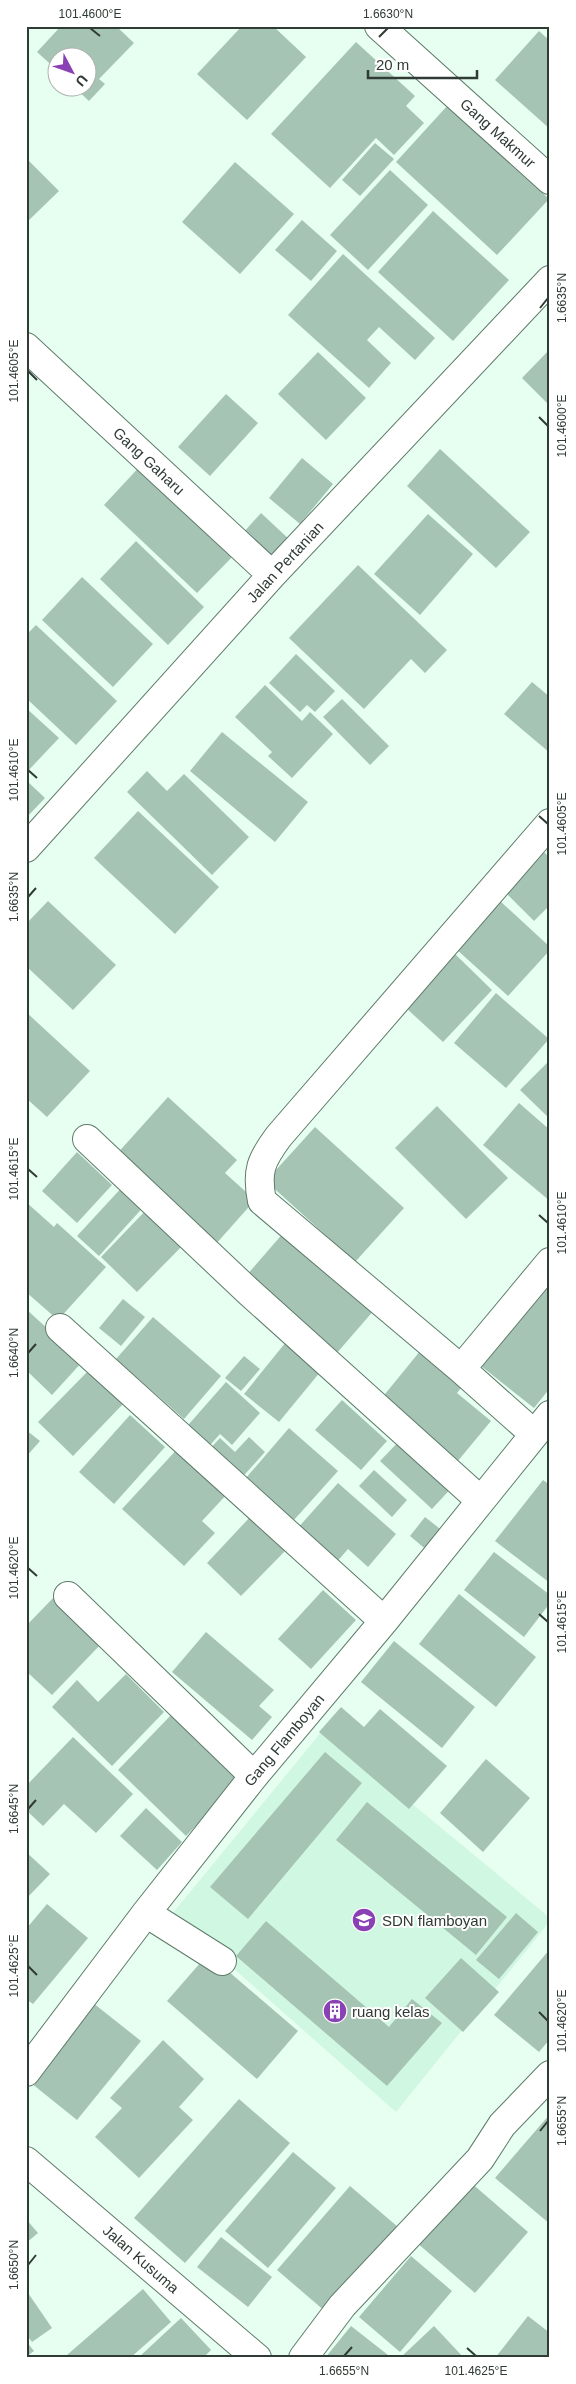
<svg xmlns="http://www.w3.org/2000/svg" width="576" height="2384" font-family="Helvetica,sans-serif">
<rect width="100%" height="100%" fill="#e6fff0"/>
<path fill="#d0f7e1" d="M323,1730L550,1918V1921L396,2112L172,1914Z"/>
<path fill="#a6c4b3" d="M61,26H116L134,43L99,79L105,84L89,101L75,88H88V58H58V71L37,52Z
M242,26H273L306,57L247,120L197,74Z
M539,31L550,41V129L495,80Z
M356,42L415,96L406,106L424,123L394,155L376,138L330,188L271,134Z
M448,105L549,199L497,255L396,162Z
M375,143L394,159L360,196L342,180Z
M26,158L59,191L26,223Z
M235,162L294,214L240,274L182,222Z
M390,170L428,205L368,270L330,235Z
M433,211L509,280L453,341L378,272Z
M302,220L337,251L311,281L275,250Z
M343,254L435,338L415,360L379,327L367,340L391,363L369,388L288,315Z
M550,349V406L522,378Z
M318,352L366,398L326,440L278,394Z
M226,394L258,423L210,476L178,447Z
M440,449L530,532L496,568L407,486Z
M302,458L333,484L300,524L269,498Z
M143,463L237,552L197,593L104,505Z
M261,513L291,541L273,561L243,533Z
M428,514L473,554L420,615L374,574Z
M136,541L204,607L168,645L100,579Z
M358,565L447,650L425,673L411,659L364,709L289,638Z
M82,577L153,644L113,687L42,620Z
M36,625L117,701L76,745L26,698V635Z
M296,654L335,691L315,712L307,705L300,712L269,683Z
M532,682L550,697V753L504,714Z
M265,685L302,721L310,712L333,734L292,778L268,756L272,752L235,717Z
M342,699L389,746L370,765L323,717Z
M26,708L59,738L26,773Z
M222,732L308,802L275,842L190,771Z
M147,771L167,791L184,774L249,837L212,875L127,792Z
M26,780L45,798L26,818Z
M138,811L219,887L175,934L94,858Z
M543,851L550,858V905L534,921L504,891Z
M499,900L550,947V950L508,996L455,948Z
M48,901L116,965L73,1010L26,966V924Z
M455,954L492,990L443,1042L405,1007Z
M496,993L549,1039L506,1088L454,1043Z
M26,1012L90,1071L47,1117L26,1098Z
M550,1060V1119L520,1090Z
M168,1097L237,1160L225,1173L255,1200L215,1245L115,1156Z
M519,1103L550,1130V1201L483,1145Z
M437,1106L508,1178L466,1219L395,1148Z
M315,1127L404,1208L355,1262L266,1181Z
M77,1152L112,1185L77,1223L42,1191Z
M125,1184L147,1203L99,1256L77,1236Z
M26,1202L54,1227L57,1223L106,1267L58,1320L26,1292Z
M150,1206L186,1242L137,1292L101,1257Z
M285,1231L375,1309L336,1354L246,1276Z
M550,1275V1388L534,1408L476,1362Z
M123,1299L145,1317L121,1346L99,1328Z
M26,1309L83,1361L52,1395L26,1370Z
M153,1317L221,1376L184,1419L116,1359Z
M286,1342L321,1371L279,1422L244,1394Z
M425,1345L468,1379L457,1393L491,1421L457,1462L381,1399Z
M244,1356L260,1369L241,1391L225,1378Z
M89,1370L123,1404L73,1456L38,1422Z
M226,1382L260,1413L232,1445L220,1434L204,1452L182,1432Z
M342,1400L387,1441L361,1470L315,1430Z
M130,1415L165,1447L114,1504L79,1472Z
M289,1428L338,1471L294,1520L246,1478Z
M26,1430L40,1441L26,1457Z
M404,1436L456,1483L432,1509L380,1461Z
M249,1437L265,1452L237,1483L205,1454L220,1438L235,1452Z
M180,1446L229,1492L202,1521L215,1533L184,1566L122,1509Z
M374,1470L407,1500L392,1517L359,1486Z
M543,1480L550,1485V1583L495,1541Z
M338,1483L396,1534L368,1567L348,1549L335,1564L296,1530Z
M251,1516L286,1550L241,1596L207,1563Z
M425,1517L444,1532L429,1552L410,1536Z
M494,1552L550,1595V1603L524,1637L464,1590Z
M323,1590L356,1620L311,1669L278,1639Z
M459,1594L536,1657L496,1707L419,1644Z
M54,1597L102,1643L52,1695L26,1671V1626Z
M206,1632L274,1690L259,1706L272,1717L252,1740L172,1672Z
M394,1641L475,1707L442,1748L361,1682Z
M126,1674L164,1712L112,1766L52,1707L77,1680L98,1702Z
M341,1707L364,1727L380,1709L447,1766L409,1809L319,1732Z
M173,1713L241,1779L186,1836L118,1770Z
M73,1737L133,1794L96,1833L64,1804L43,1826L26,1810V1786Z
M325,1752L362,1783L248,1919L210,1887Z
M486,1759L530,1798L483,1852L440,1813Z
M367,1802L507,1917L476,1955L336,1840Z
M146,1808L182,1842L157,1870L120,1836Z
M26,1852L50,1874L26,1899Z
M47,1904L88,1938L33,2004L26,1999V1929Z
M516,1913L538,1932L499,1979L476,1960Z
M266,1921L389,2027L412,1999L442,2023L387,2086L236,1956Z
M550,1949V2039L539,2052L494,2015Z
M208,1954L298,2031L257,2079L167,2001Z
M461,1958L499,1992L463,2032L425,1998Z
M88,1999L141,2041L77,2120L26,2079Z
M163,2040L204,2079L179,2107L193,2120L139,2178L95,2137L122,2108L110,2098Z
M239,2099L290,2143L185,2263L134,2218Z
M550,2114V2224L495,2178Z
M293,2152L336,2188L268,2268L225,2231Z
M469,2181L528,2232L475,2293L416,2242Z
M350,2186L398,2227L326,2312L277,2270Z
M26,2219L38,2233L26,2243Z
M221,2237L272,2277L248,2307L197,2267Z
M411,2256L452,2291L400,2352L359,2317Z
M143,2289L171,2322L130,2358H69L67,2355Z
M26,2290L52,2328L32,2342L26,2334Z
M528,2316L550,2333V2358H495Z
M181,2318L211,2350L203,2358H138Z
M351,2326L388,2355L386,2358H325Z
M434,2326L464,2358H400Z
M26,2341L34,2351L26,2357Z"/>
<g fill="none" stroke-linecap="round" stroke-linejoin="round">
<g stroke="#5f7b6b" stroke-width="30">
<path id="minor" d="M379,26L550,180
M26,347L272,575
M26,848L272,575L550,280
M87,1139L249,1292L480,1500
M60,1328L384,1621
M461,1369L550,1262
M534,1434L461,1369L262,1201C256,1171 261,1160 279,1136L550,823
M68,1596L254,1776
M146,1913L222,1961
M26,2072L146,1913L254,1776L384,1621L550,1415
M26,2161L257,2358
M303,2358L342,2306L480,2159L502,2125L550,2075"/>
</g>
<use href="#minor" stroke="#fff" stroke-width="28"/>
</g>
<path fill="none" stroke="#2f3b34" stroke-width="2" d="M90,28L100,36M379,37L388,28M540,308L548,298M28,371L37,380M539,417L548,426M28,770L37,778M539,816L548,824M28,897L36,888M28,1169L37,1177M539,1215L548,1223M28,1353L36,1344M28,1568L37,1576M539,1614L548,1622M28,1809L36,1800M28,1966L37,1975M539,2012L548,2021M540,2131L548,2121M28,2265L36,2255M467,2348L476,2356M344,2356L352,2347"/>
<defs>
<g id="school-disc" transform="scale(1.25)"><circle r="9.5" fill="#8941b4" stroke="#fff"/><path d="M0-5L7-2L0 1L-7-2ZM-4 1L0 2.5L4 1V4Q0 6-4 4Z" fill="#fff"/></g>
<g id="building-disc" transform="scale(1.25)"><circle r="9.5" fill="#8941b4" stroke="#fff"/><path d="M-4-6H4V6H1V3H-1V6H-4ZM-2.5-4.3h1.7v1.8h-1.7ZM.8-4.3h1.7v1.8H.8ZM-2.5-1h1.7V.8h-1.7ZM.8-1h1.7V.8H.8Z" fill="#fff"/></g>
</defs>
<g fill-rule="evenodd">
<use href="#school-disc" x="364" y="1920"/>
<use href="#building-disc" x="335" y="2011"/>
</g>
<g text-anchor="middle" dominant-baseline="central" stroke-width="4" stroke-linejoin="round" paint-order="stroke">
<g font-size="15" fill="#2f3b34" stroke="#fff">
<text transform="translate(498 133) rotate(42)">Gang Makmur</text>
<text transform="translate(149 461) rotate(43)">Gang Gaharu</text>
<text transform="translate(285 562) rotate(-47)">Jalan Pertanian</text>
<text transform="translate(284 1740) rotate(-50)">Gang Flamboyan</text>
<text transform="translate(141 2259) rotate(41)">Jalan Kusuma</text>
</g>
<g font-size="15" fill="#2f3b34" stroke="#fff" text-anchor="start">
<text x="382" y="1920">SDN flamboyan</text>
<text x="352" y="2011">ruang kelas</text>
</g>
</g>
<rect width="576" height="2384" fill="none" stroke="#ffffff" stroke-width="55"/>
<g transform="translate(72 72) rotate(131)"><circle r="24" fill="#ffffff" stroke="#acb1ae"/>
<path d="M0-4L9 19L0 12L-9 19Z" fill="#8941b4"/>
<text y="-8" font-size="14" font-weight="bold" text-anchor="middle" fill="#2f3b34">U</text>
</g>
<path d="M368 70v8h109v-8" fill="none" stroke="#2f3b34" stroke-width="2.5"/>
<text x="376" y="70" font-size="15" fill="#2f3b34" stroke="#ffffff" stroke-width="4" paint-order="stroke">20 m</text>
<rect x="28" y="28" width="520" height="2328" fill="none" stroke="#2f3b34" stroke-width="2"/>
<g font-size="12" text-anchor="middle" fill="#2f3b34">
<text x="90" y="18">101.4600°E</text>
<text x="388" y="18">1.6630°N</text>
<text transform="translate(562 298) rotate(-90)" y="4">1.6635°N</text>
<text transform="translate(14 371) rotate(-90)" y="4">101.4605°E</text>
<text transform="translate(562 426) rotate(-90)" y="4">101.4600°E</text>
<text transform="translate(14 770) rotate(-90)" y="4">101.4610°E</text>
<text transform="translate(562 824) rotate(-90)" y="4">101.4605°E</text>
<text transform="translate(14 897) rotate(-90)" y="4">1.6635°N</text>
<text transform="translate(14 1169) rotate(-90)" y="4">101.4615°E</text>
<text transform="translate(562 1223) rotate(-90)" y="4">101.4610°E</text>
<text transform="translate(14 1353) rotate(-90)" y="4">1.6640°N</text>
<text transform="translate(14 1568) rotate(-90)" y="4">101.4620°E</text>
<text transform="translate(562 1622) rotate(-90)" y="4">101.4615°E</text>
<text transform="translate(14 1809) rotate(-90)" y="4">1.6645°N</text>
<text transform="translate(14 1966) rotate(-90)" y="4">101.4625°E</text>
<text transform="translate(562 2021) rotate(-90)" y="4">101.4620°E</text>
<text transform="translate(562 2121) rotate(-90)" y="4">1.6655°N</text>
<text transform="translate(14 2265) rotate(-90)" y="4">1.6650°N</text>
<text x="344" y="2375">1.6655°N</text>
<text x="476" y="2375">101.4625°E</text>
</g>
</svg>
